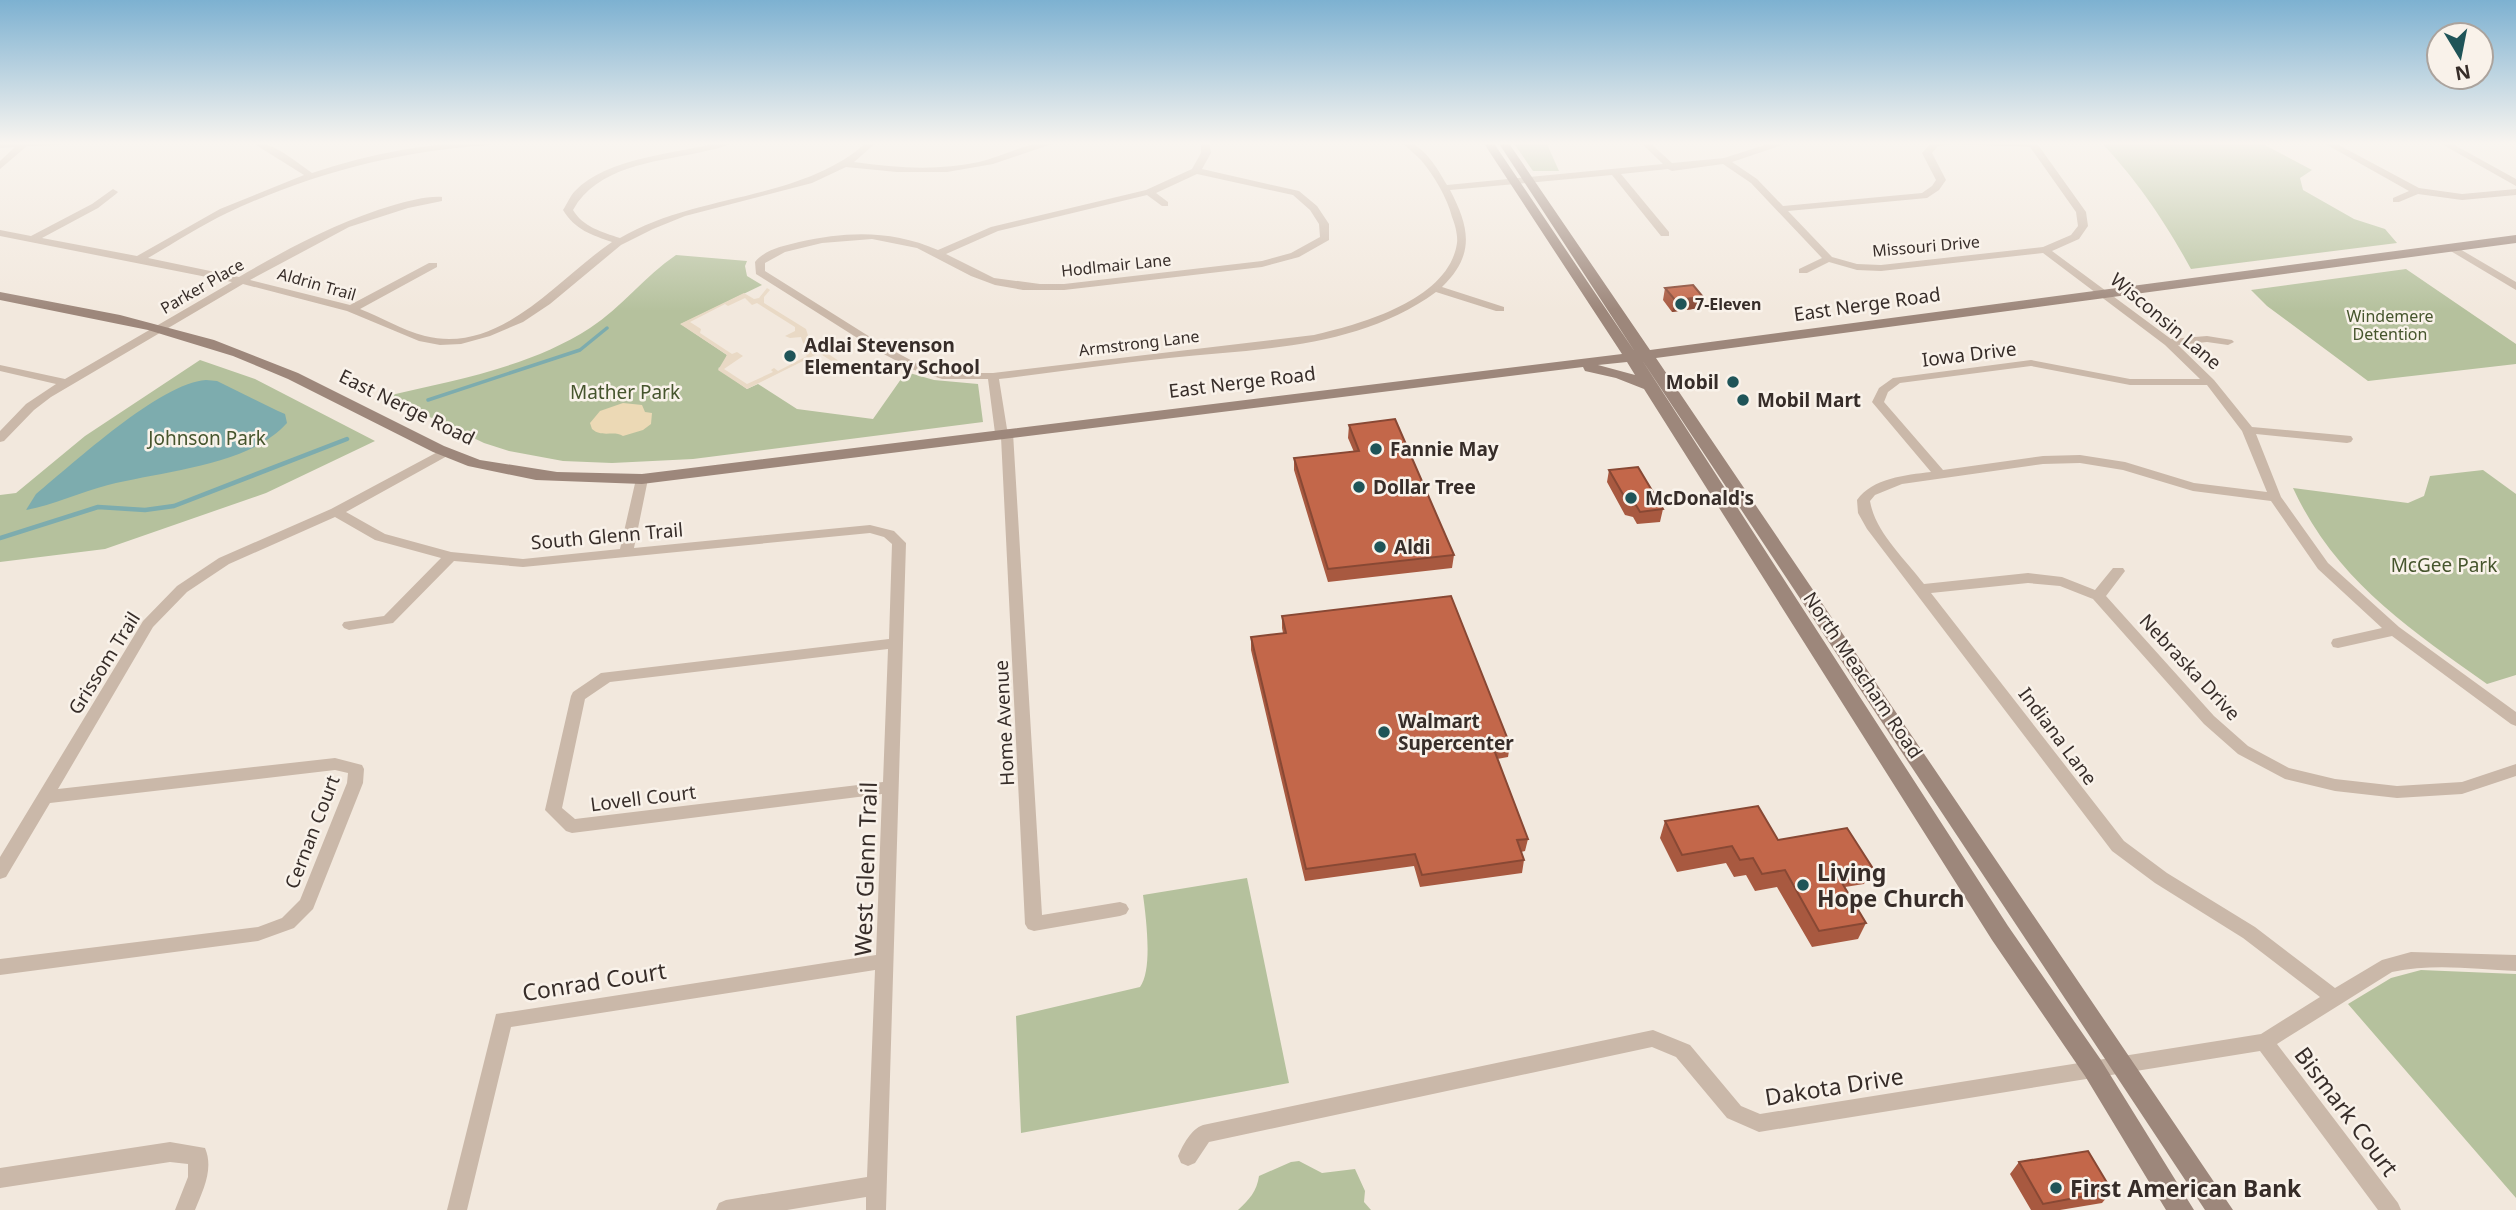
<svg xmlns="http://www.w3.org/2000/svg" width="2516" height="1210" font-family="'Noto Sans',sans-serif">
<rect width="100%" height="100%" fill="#f2e8dd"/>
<path fill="#b5c19d" d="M1513,142H1546L1559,171H1533Z
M2101,142H2259L2312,170L2300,178L2303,190L2354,219L2385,229L2397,243L2191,269C2164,220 2139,183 2101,142Z
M676,255L747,261L745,266L747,276L762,285L681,324L727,355L722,367L718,368L747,389L758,384L797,409L873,419L906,372L934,380L978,384L983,422L693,459L612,463L563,461L509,451L484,443L413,409L405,408L407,406L387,396C455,380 530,367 590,328C622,307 645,276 676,255Z
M2406,269L2516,344V364L2368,381L2267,306L2251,290Z
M200,360L255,379L375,441L266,493L105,549L0,562V495L16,493L85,436Z
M2483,470L2516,494V675L2487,684C2408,628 2335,579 2293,488L2408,503L2424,496L2430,476Z
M1247,878L1289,1083L1021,1133L1016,1016L1140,987C1153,970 1146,917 1143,895Z
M2421,970L2516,974V1198L2348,1004L2391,978Z
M1299,1161L1322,1173L1355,1169L1365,1191L1364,1202L1371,1210H1238C1249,1200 1257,1191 1259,1176L1291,1162Z"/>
<path fill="#ecd9b5" d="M623,403L642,405L645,412L652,413L651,424L643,430L623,436C614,430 602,438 592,429L590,423L600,411Z"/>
<path fill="#e9d9c5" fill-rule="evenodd" d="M767,288L770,290L764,297V303L806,329L810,342L839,361L841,367L819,353L747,389L718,370L727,355L680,324L744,293L754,299L759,298ZM745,298L752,305L757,303L795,327V331L785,336L790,338L801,337L803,343L812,350L805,354L807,356L778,371L774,368L771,370L773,372L747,384L724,369L743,356L737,352L732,354L700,333L701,329L690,322L725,304L728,306Z"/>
<path fill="#7dacae" d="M206,380L217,381L278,411L285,414L287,423C249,466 161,471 108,485C80,492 54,505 26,510L36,494C74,463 160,383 206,380Z"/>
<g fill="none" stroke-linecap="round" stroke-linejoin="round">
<path stroke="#7dacae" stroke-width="3.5" d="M428,400L580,350L607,328"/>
<path stroke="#7dacae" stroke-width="4.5" d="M0,538L98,507L145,510L174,506L347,439"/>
<path fill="#cab8a9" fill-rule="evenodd" d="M0,142H66L61,145L27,146L0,169V161L15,147L0,148Z
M251,142C274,142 293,160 312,173C371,153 431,142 493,142L489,145C397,151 310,174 227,213C200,226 174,243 148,258L239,277C289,248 339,221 394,205C409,201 427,196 442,197V201L408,208L349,227L250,280L350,305L429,263H437V267L360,309C381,317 402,330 425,336C501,355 557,279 612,242C592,235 575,230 563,210C567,204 570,196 575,191C607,157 677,154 720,142H734C724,148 709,150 697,153C653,162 597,167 573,210C583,227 602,232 620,238C698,192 801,202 867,142H877L854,162C896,168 938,171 979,162C1005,156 1031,140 1058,142L993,164L947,172H897L846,167L812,183L685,216L653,229L621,245L550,304L523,322L490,336L461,344L440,345L419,341L347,311L243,284L51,397L34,410L4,441L0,442V431L26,404L56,384L0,371V365L65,379L232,282L0,236V230L31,236L92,204L113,189L118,192L116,194L98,208L42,238L137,256L220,209L304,175Z
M1201,142H1209L1211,153L1202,169L1299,191L1317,206L1329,224V240L1299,257L1262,267L1064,290H1023L995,285L971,276L917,248L872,239L822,243L785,252L765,263V271L886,347L922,366L943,373H993L1314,335C1361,324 1449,300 1457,243C1458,236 1455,224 1452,217C1447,197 1434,176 1421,160C1415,154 1407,148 1402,142C1423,142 1437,168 1447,185L1663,164L1640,142H1649L1672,163L1724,158L1774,142H1786L1785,144L1732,162L1757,179L1783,206L1922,193L1932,186L1936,180L1922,153L1932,142H2036L2086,212L2088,226L2079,239L2052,251L2171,339L2207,336L2232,340L2234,342L2228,345L2207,342L2178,345L2214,380L2252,427L2351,436L2353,439L2351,442L2347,443L2256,434L2281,497L2328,563L2399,627L2516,712V726L2511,724L2392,636L2338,648L2333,647L2331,643L2333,639L2382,628L2318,569L2271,501L2193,491L2123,470L2080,463L2043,464L1902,484L1875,495L1870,501C1875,532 1905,559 1924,584L2028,573L2062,577L2095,590L2113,568H2123L2125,571L2106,596L2214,716L2248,746L2289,768L2335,779L2397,786L2462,782L2516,764V776L2462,794L2397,798L2335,791L2285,779L2238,754L2204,724L2093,599L2060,586L2028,583L1931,593L2124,841L2167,873L2255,927L2335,988L2382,960L2411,952L2516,955V971C2475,969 2433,963 2392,972L2277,1044L2398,1203L2401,1210H2378L2260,1051L1759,1132L1727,1118L1676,1057L1652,1047L1209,1142L1195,1163L1188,1166L1181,1163L1178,1156C1183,1145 1191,1129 1203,1125L1653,1030L1690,1045L1741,1106L1760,1114L2261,1034L2320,997L2243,938L2155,883L2112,851L1867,529L1858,513L1857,500C1873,478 1905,475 1931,472L1872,402L1879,388L1893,378L2031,360L2130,379H2200L2165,345L2043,253L1881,271L1857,270L1829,262L1807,273H1799V269L1822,258L1751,183L1723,164L1672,171L1668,169L1621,174L1669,232V236H1661L1612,175L1450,190C1470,228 1475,255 1442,287L1504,307V311H1496L1436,292C1360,348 1259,349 1169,358C1112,364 1056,372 999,379L1007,429L1013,433L1042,915L1120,902L1126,904L1129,909L1126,914L1120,916L1034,931L1028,929L1025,924L1001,437L995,433L988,379H942L914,370L878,351L756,274L755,262C766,249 783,246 799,242C848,231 892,230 938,250L991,227L1146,190L1192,169L1201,153ZM1953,144L2030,147L2076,212L2078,226L2071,235L2043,247L1881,265L1857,264L1832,257L1788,211L1927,198L1939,190L1946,180L1932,153L1938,146ZM1197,174L1293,195L1310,210L1319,224L1320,237L1291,253L1262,261L1064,284H1040L994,278L946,254L998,231L1147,195L1162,206H1168V202L1156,193ZM2031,366L2130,385H2207L2242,431L2267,492L2194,483L2125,462L2080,455L2043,456L1943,470L1884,402L1888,392L1900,383Z
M2322,142H2333L2419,188L2462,194L2516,189V195L2462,200L2418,194L2399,202H2393V198L2409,191Z
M2438,142H2449L2516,179V186Z
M2453,245L2516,282V290L2449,250L2448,248Z
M445,448L449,449L451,452L449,455L346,512L385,534L451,552L523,559L620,549L636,479L642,475L648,479L634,548L870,525L894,531L906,543L886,1210H866V1197L787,1210H716L719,1203L726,1200L867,1177L875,970L511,1027L467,1210H447L496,1014L876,955L882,794L572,833L566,831L545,810L571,696L573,692L601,673L889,639L892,544L884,537L870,533L523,567L454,561L393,623L349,630L344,628L342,625L344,622L384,616L441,558L375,540L335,517L229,564L187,592L153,627L58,789L335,758L362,765L364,769L363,783L313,909L294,928L258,941L0,975V959L258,927L282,918L300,900L347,783L348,773L335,770L50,803L6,877L0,879V857L143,621L177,586L219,558L331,509ZM888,649L883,782L575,819L562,808L585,699L610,682Z
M170,1142L205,1148C214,1169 203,1190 195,1210H175L188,1177V1164L170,1162L0,1188V1168Z"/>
<path fill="#9d877b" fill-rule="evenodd" d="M1483,142H1493L1635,352L1498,142H1508L1650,350L2516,235V243L1656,358L2233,1210H2205L1642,360L2008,926L2101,1060L2194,1210H2166L2085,1076L1992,940L1644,389L1616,378L1585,371L1583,367L642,484L536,480L468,466L433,452L288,379L233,356L148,330L0,300V292L120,315L214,340L298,373L444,446L480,460L557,472L642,474L1622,354ZM1627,362L1635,375L1598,365Z"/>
</g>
<path fill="#a85940" d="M1665,288L1700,308L1672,312L1663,300Z
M1349,425L1454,555L1452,568L1328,582L1294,470V458L1354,452L1348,438Z
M1609,470L1663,509L1660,522L1637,524L1633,517L1625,515L1607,482Z
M1282,616L1510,745L1508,757L1497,759L1528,839L1525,851L1521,852L1524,860L1522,873L1420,887L1414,866L1305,881L1251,650V637L1283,633L1282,628Z
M1665,821L1778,840L1872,867L1864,884L1845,887L1866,923L1858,939L1812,947L1777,887L1755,891L1746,875L1734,877L1726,863L1677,872L1660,838Z
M2019,1162L2112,1191L2102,1203L2060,1210H2031L2010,1174Z"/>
<path fill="#884834" d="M1703,297L1700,308L1672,312L1675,300Z"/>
<path fill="#c3674a" stroke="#884834" stroke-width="2" d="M1693,285L1703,297L1675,300L1665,288Z
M1395,419L1454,555L1328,569L1294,458L1359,451L1349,425Z
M1638,467L1663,509L1640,512L1636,505L1628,503L1609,470Z
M1451,596L1510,745L1493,747L1528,839L1517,840L1524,860L1422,875L1415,854L1306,869L1251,637L1286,633L1282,616Z
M1758,806L1778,840L1847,828L1872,867L1836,873L1866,923L1819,931L1785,870L1762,874L1753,858L1740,860L1732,846L1682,855L1665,821Z
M2088,1151L2112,1191L2043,1204L2019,1162Z"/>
<linearGradient id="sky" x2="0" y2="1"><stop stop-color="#7db1d1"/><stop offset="0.46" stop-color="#f9f5f0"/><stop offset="1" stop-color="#f9f5f0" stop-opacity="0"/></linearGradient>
<rect width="2516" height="311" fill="url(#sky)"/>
<g fill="#1f5458" stroke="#f9f2ea" stroke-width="2.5">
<circle cx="1681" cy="304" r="7"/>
<circle cx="790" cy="356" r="7"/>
<circle cx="1733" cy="382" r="7"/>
<circle cx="1743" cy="400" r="7"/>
<circle cx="1376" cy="449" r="7"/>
<circle cx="1359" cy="487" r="7"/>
<circle cx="1631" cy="498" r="7"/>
<circle cx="1380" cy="547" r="7"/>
<circle cx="1384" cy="732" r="7"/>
<circle cx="1803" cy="885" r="7"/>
<circle cx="2056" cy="1188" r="7"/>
</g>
<g text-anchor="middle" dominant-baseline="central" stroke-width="5" stroke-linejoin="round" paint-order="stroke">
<g font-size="16" fill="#372d29" stroke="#f9f2ea">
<text transform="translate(1926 246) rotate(-5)">Missouri Drive</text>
<text transform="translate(1116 265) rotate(-6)">Hodlmair Lane</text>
<text transform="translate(317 284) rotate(16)">Aldrin Trail</text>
<text transform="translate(202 286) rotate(-30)">Parker Place</text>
<text transform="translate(1139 343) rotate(-7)">Armstrong Lane</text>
</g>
<g font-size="16" font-weight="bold" fill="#372d29" stroke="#f9f2ea" text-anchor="start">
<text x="1695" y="304">7-Eleven</text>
</g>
<g font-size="16" fill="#46552d" stroke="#f9f2ea">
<text x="2390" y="316">Windemere<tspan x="2390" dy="18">Detention</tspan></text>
</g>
<g font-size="19" fill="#372d29" stroke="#f9f2ea">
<text transform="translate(1867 304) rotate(-8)">East Nerge Road</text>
<text transform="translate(2166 321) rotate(40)">Wisconsin Lane</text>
<text transform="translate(1969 354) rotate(-7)">Iowa Drive</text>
<text transform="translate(1242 382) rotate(-7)">East Nerge Road</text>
<text transform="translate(407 407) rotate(26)">East Nerge Road</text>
<text transform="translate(607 536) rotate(-5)">South Glenn Trail</text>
<text transform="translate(104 663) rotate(-58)">Grissom Trail</text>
<text transform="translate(2190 667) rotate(47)">Nebraska Drive</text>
<text transform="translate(1863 675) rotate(56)">North Meacham Road</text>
<text transform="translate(1004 723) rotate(-93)">Home Avenue</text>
<text transform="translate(2058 736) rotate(53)">Indiana Lane</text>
<text transform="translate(643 798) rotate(-7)">Lovell Court</text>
<text transform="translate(312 832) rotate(-69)">Cernan Court</text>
</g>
<g font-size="19" font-weight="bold" fill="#372d29" stroke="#f9f2ea" text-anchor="start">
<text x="804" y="345">Adlai Stevenson<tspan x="804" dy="22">Elementary School</tspan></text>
<text x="1719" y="382" text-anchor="end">Mobil</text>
<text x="1757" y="400">Mobil Mart</text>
<text x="1390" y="449">Fannie May</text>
<text x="1373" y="487">Dollar Tree</text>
<text x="1645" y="498">McDonald's</text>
<text x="1394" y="547">Aldi</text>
<text x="1398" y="721">Walmart<tspan x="1398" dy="22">Supercenter</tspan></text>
</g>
<g font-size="19" fill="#46552d" stroke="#f9f2ea">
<text x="625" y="392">Mather Park</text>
<text x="207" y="438">Johnson Park</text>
<text x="2444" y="565">McGee Park</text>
</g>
<g font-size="23" fill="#372d29" stroke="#f9f2ea">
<text transform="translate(865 869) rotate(-88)">West Glenn Trail</text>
<text transform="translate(594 981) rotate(-9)">Conrad Court</text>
<text transform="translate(1834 1086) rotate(-9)">Dakota Drive</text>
<text transform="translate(2347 1111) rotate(53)">Bismark Court</text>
</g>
<g font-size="23" font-weight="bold" fill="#372d29" stroke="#f9f2ea" text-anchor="start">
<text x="1817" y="872">Living<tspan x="1817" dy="26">Hope Church</tspan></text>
<text x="2070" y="1188">First American Bank</text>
</g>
</g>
<g transform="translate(2460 56) rotate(170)"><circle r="33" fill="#f9f2ea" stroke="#aba39d" stroke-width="2"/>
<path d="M0-5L12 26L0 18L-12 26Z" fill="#1f5458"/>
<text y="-10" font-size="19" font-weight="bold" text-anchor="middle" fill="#372d29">N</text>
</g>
</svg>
